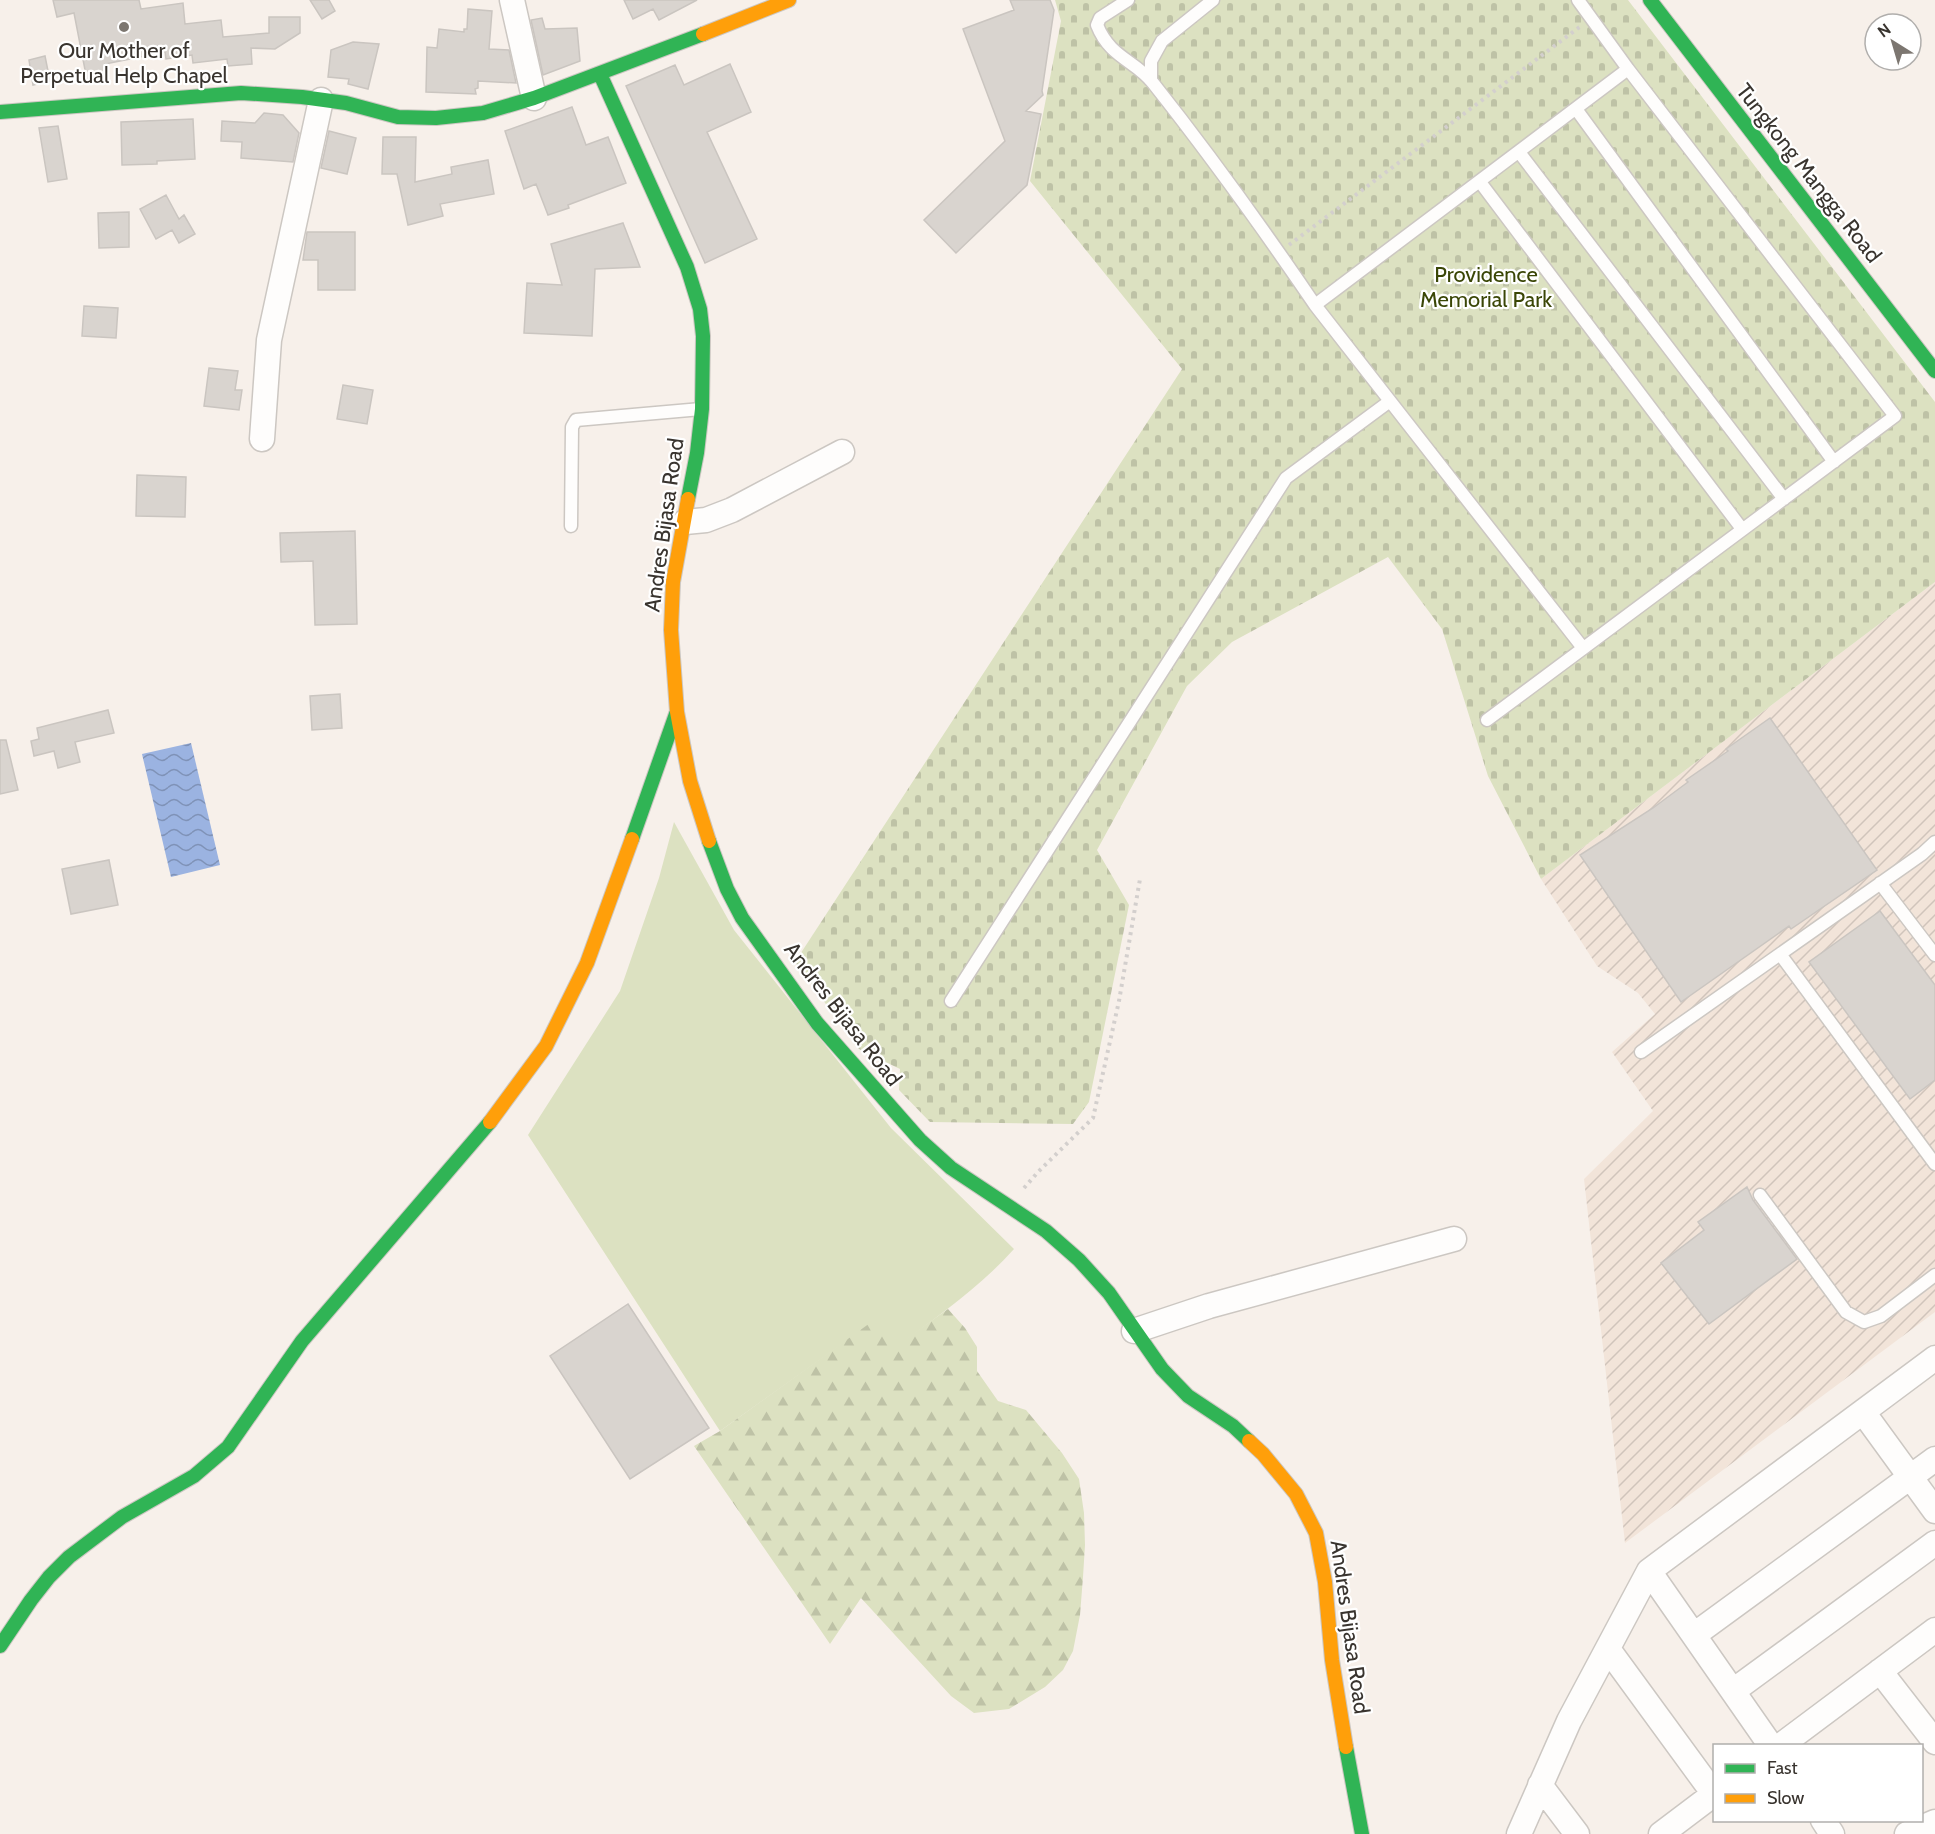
<svg xmlns="http://www.w3.org/2000/svg" width="1935" height="1834" font-family="Cabin,sans-serif">
<defs>
<pattern id="industrial-furrows" width="10" height="10" patternUnits="userSpaceOnUse" patternTransform="scale(1.5)"><rect width="10" height="10" fill="#f2e4d9"/><path d="M-1 1l2-2M0 10L10 0M9 11l2-2" fill="none" stroke="#d0c4bb"/></pattern>
<pattern id="forest-firs" width="22" height="20" patternUnits="userSpaceOnUse" patternTransform="scale(1.5)"><rect width="22" height="20" fill="#dce1c1"/><path d="M5 1l3.5 6h-7zM16 11l3.5 6h-7z" fill="#bec2a6"/></pattern>
<pattern id="cemetery-stones" width="16" height="16" patternUnits="userSpaceOnUse" patternTransform="scale(1.5)"><rect width="16" height="16" fill="#dce1c1"/><path d="M2 7V4a2 2 0 0 1 4 0v3zM10 15v-3a2 2 0 0 1 4 0v3z" fill="#bec2a6"/></pattern>
<pattern id="water-waves" width="16" height="10" patternUnits="userSpaceOnUse" patternTransform="scale(1.5)"><rect width="16" height="10" fill="#9bb3e1"/><path d="M0 5q4-4 8 0t8 0" fill="none" stroke="#7f92b7"/></pattern>
</defs>
<rect width="100%" height="100%" fill="#f7f0ea"/>
<path fill="url(#industrial-furrows)" d="M1935,582V1312L1625,1543L1584,1179L1653,1111L1612,1052L1655,1014L1638,993L1597,966L1541,879Z"/>
<path fill="#dce1c1" d="M674,822L734,930L891,1128L1014,1249C981,1286 940,1315 900,1344L877,1319L720,1431L528,1135L620,991L659,878Z"/>
<path fill="url(#forest-firs)" d="M948,1309L965,1328L977,1347V1371L998,1401L1026,1410L1062,1453L1079,1479L1084,1513L1085,1545L1083,1577L1080,1615L1073,1651L1063,1670L1045,1687L1009,1709L974,1713L951,1696L861,1598L830,1644L694,1446L720,1431L877,1318L900,1343Z"/>
<path fill="url(#cemetery-stones)" d="M1055,0H1628L1935,402V582L1541,879L1488,776L1442,629L1388,557L1232,642L1187,686L1097,850L1129,905L1089,1102L1073,1124L930,1122L899,1090L900,1069L859,1049L795,962L1182,369L1030,181L1061,21Z"/>
<path fill="url(#water-waves)" d="M191,743L220,865L171,877L142,754Z"/>
<path fill="#d9d4cf" stroke="#cac5c0" stroke-width="1.5" d="M53,0H139L141,9L183,3L185,24L221,20L223,37L269,33V17H300V33L275,49L251,48L252,64L228,66L227,59L193,63L192,55L166,59L165,52L105,64L108,76L87,80L74,13L57,17Z
M310,0H329L335,11L322,19Z
M624,0H697L659,20L653,9L633,19Z
M1010,0H1050L1054,10L1042,91L1043,95L1026,111L1041,114L1027,185L956,253L924,220L1005,141L963,29L1014,10Z
M468,9L492,11L489,49L509,50L516,83L478,81V88L475,89L476,94L426,92L427,47L437,48L439,29L464,32V29H467Z
M542,18L545,29L577,28L580,61L543,75L531,20Z
M353,42L379,44L368,89L348,84L349,79L328,77L331,50Z
M45,56L50,81L33,85L29,60Z
M730,64L751,112L707,132L757,239L705,263L626,86L675,65L684,85Z
M572,107L586,145L608,137L626,183L568,205L569,208L548,215L536,184L524,189L505,131Z
M264,113L283,115L299,133L293,162L241,158L242,142L221,141L222,121L255,123Z
M193,119L195,159L157,161V164L122,165L121,122Z
M58,126L67,179L48,182L39,128Z
M329,131L356,138L347,174L321,168Z
M383,137H416L415,182L452,174L451,167L488,160L494,194L440,204L443,216L408,225L397,174H382Z
M166,195L179,219L184,215L195,234L179,243L172,230L156,239L140,209Z
M129,212V247L99,248L98,213Z
M623,223L640,267L595,269L592,336L524,333L527,283L562,285L551,244Z
M307,232H355V290H318V260H303Z
M84,306L118,308L116,338L82,336Z
M209,368L238,371L235,390H242L239,410L204,406Z
M343,385L373,390L367,424L337,419Z
M137,475L186,477L185,517L136,516Z
M355,531L357,624L315,625L313,561L281,562L280,533Z
M340,694L342,728L312,730L310,696Z
M108,710L114,733L75,742L80,762L58,768L54,751L34,756L31,741L39,739L37,728Z
M1770,718L1877,870L1791,929L1789,926L1681,1002L1580,855L1653,808L1688,782L1686,780L1728,751L1726,749Z
M0,740H6L18,790L0,794Z
M109,860L118,905L71,914L62,869Z
M1880,911L1935,985V1080L1910,1099L1809,962Z
M1747,1187L1753,1200L1797,1259L1709,1324L1661,1263L1704,1230L1698,1222Z
M628,1304L709,1428L630,1479L550,1356Z"/>
<g fill="none" stroke-linecap="round" stroke-linejoin="round">
<g stroke="#ccc7c2" stroke-width="15">
<path id="lane" d="M1128,0L1100,18L1097,25C1110,58 1135,60 1153,83C1210,155 1264,230 1315,305L1583,648
M1151,80V61L1162,41L1213,0
M1576,109L1834,462
M1519,152L1784,499
M1480,182L1742,529
M1315,305L1628,69
M571,526L572,427L576,420L701,409
M1487,720L1895,416L1628,69L1578,0
M1880,883L1935,955
M1780,954L1935,1164
M951,1001L1286,478L1390,401
M1641,1052L1922,854L1935,842
M1760,1195L1846,1312L1864,1322L1881,1316L1935,1275"/>
</g>
<g stroke="#ccc7c2" stroke-width="27">
<path id="street" d="M512,0L534,98
M262,439L269,340L321,100
M685,522L706,520L732,510L842,452
M1134,1331L1209,1306L1454,1239
M1863,1412L1935,1511
M1649,1571L1771,1746
M1694,1635L1935,1459
M1608,1649L1714,1794
M1880,1671L1935,1742
M1733,1691L1935,1543
M1780,1746L1935,1630
M1540,1785L1577,1834
M1823,1820L1832,1834
M1519,1834L1569,1721L1649,1571L1935,1358
M1661,1834L1714,1794
M1907,1834L1935,1822"/>
</g>
<g stroke="#ccc7c2" stroke-width="16">
<path id="fast" d="M1650,0L1935,371
M600,74L687,267L700,309L703,336L702,409L697,453L688,499
M0,112L241,93L302,97L346,103L398,117L436,118L483,113L534,98L703,34
M632,839L676,714
M709,841L727,889L742,918L817,1023L920,1140L951,1168L1046,1231L1079,1260L1109,1293L1162,1369L1188,1396L1233,1426L1249,1441
M0,1646L31,1600L49,1577L69,1557L122,1517L194,1476L228,1447L302,1341L490,1122
M1346,1747L1362,1834"/>
</g>
<g stroke="#ccc7c2" stroke-width="16">
<path id="slow" d="M703,34L789,0
M688,499L673,582L671,630L677,712L690,781L709,841
M490,1122L546,1046L587,963L632,839
M1249,1441L1263,1454L1296,1494L1316,1533L1325,1582L1332,1660L1346,1747"/>
</g>
<path stroke="#d3cfcd" stroke-width="4" stroke-dasharray="3 4.5" stroke-linecap="butt" d="M1289,245L1581,26
M1024,1188L1038,1172L1093,1118L1119,1001L1140,879"/>
<use href="#lane" stroke="#fefdfc" stroke-width="12"/>
<use href="#street" stroke="#fefdfc" stroke-width="24"/>
<use href="#fast" stroke="#30b455" stroke-width="14"/>
<use href="#slow" stroke="#ff9f0a" stroke-width="14"/>
</g>
<circle fill="#7c7670" stroke="#fff" stroke-width="2" cx="124" cy="27" r="6"/>
<g text-anchor="middle" dominant-baseline="central" stroke-width="4.5" stroke-linejoin="round" paint-order="stroke">
<g font-size="22" fill="#39342f" stroke="#fff">
<text x="124" y="50">Our Mother of<tspan x="124" dy="25">Perpetual Help Chapel</tspan></text>
</g>
<g font-size="22" fill="#39342f" stroke="#fff">
<text transform="translate(1809 173) rotate(52)">Tungkong Mangga Road</text>
<text transform="translate(664 525) rotate(-82)">Andres Bijasa Road</text>
<text transform="translate(843 1014) rotate(52)">Andres Bijasa Road</text>
<text transform="translate(1350 1627) rotate(82)">Andres Bijasa Road</text>
</g>
<g font-size="22" fill="#3a4606" stroke="#fff">
<text x="1486" y="274">Providence<tspan x="1486" dy="25">Memorial Park</tspan></text>
</g>
</g>
<rect x="1713" y="1744" width="210" height="78" fill="#ffffff" stroke="#b0aeac" stroke-width="1.5"/>
<rect x="1725" y="1764" width="30" height="9" fill="#30b455" stroke="#b0aeac" stroke-width="1.5"/>
<text x="1767" y="1774" font-size="18" fill="#39342f">Fast</text>
<rect x="1725" y="1794" width="30" height="9" fill="#ff9f0a" stroke="#b0aeac" stroke-width="1.5"/>
<text x="1767" y="1804" font-size="18" fill="#39342f">Slow</text>
<g transform="translate(1893 42) rotate(323)"><circle r="28" fill="#ffffff" stroke="#b0aeac" stroke-width="1.5"/>
<path d="M0-4.5L10 22L0 15L-10 22Z" fill="#7c7670"/>
<text y="-9" font-size="16" font-weight="bold" text-anchor="middle" fill="#39342f">N</text>
</g>
</svg>
